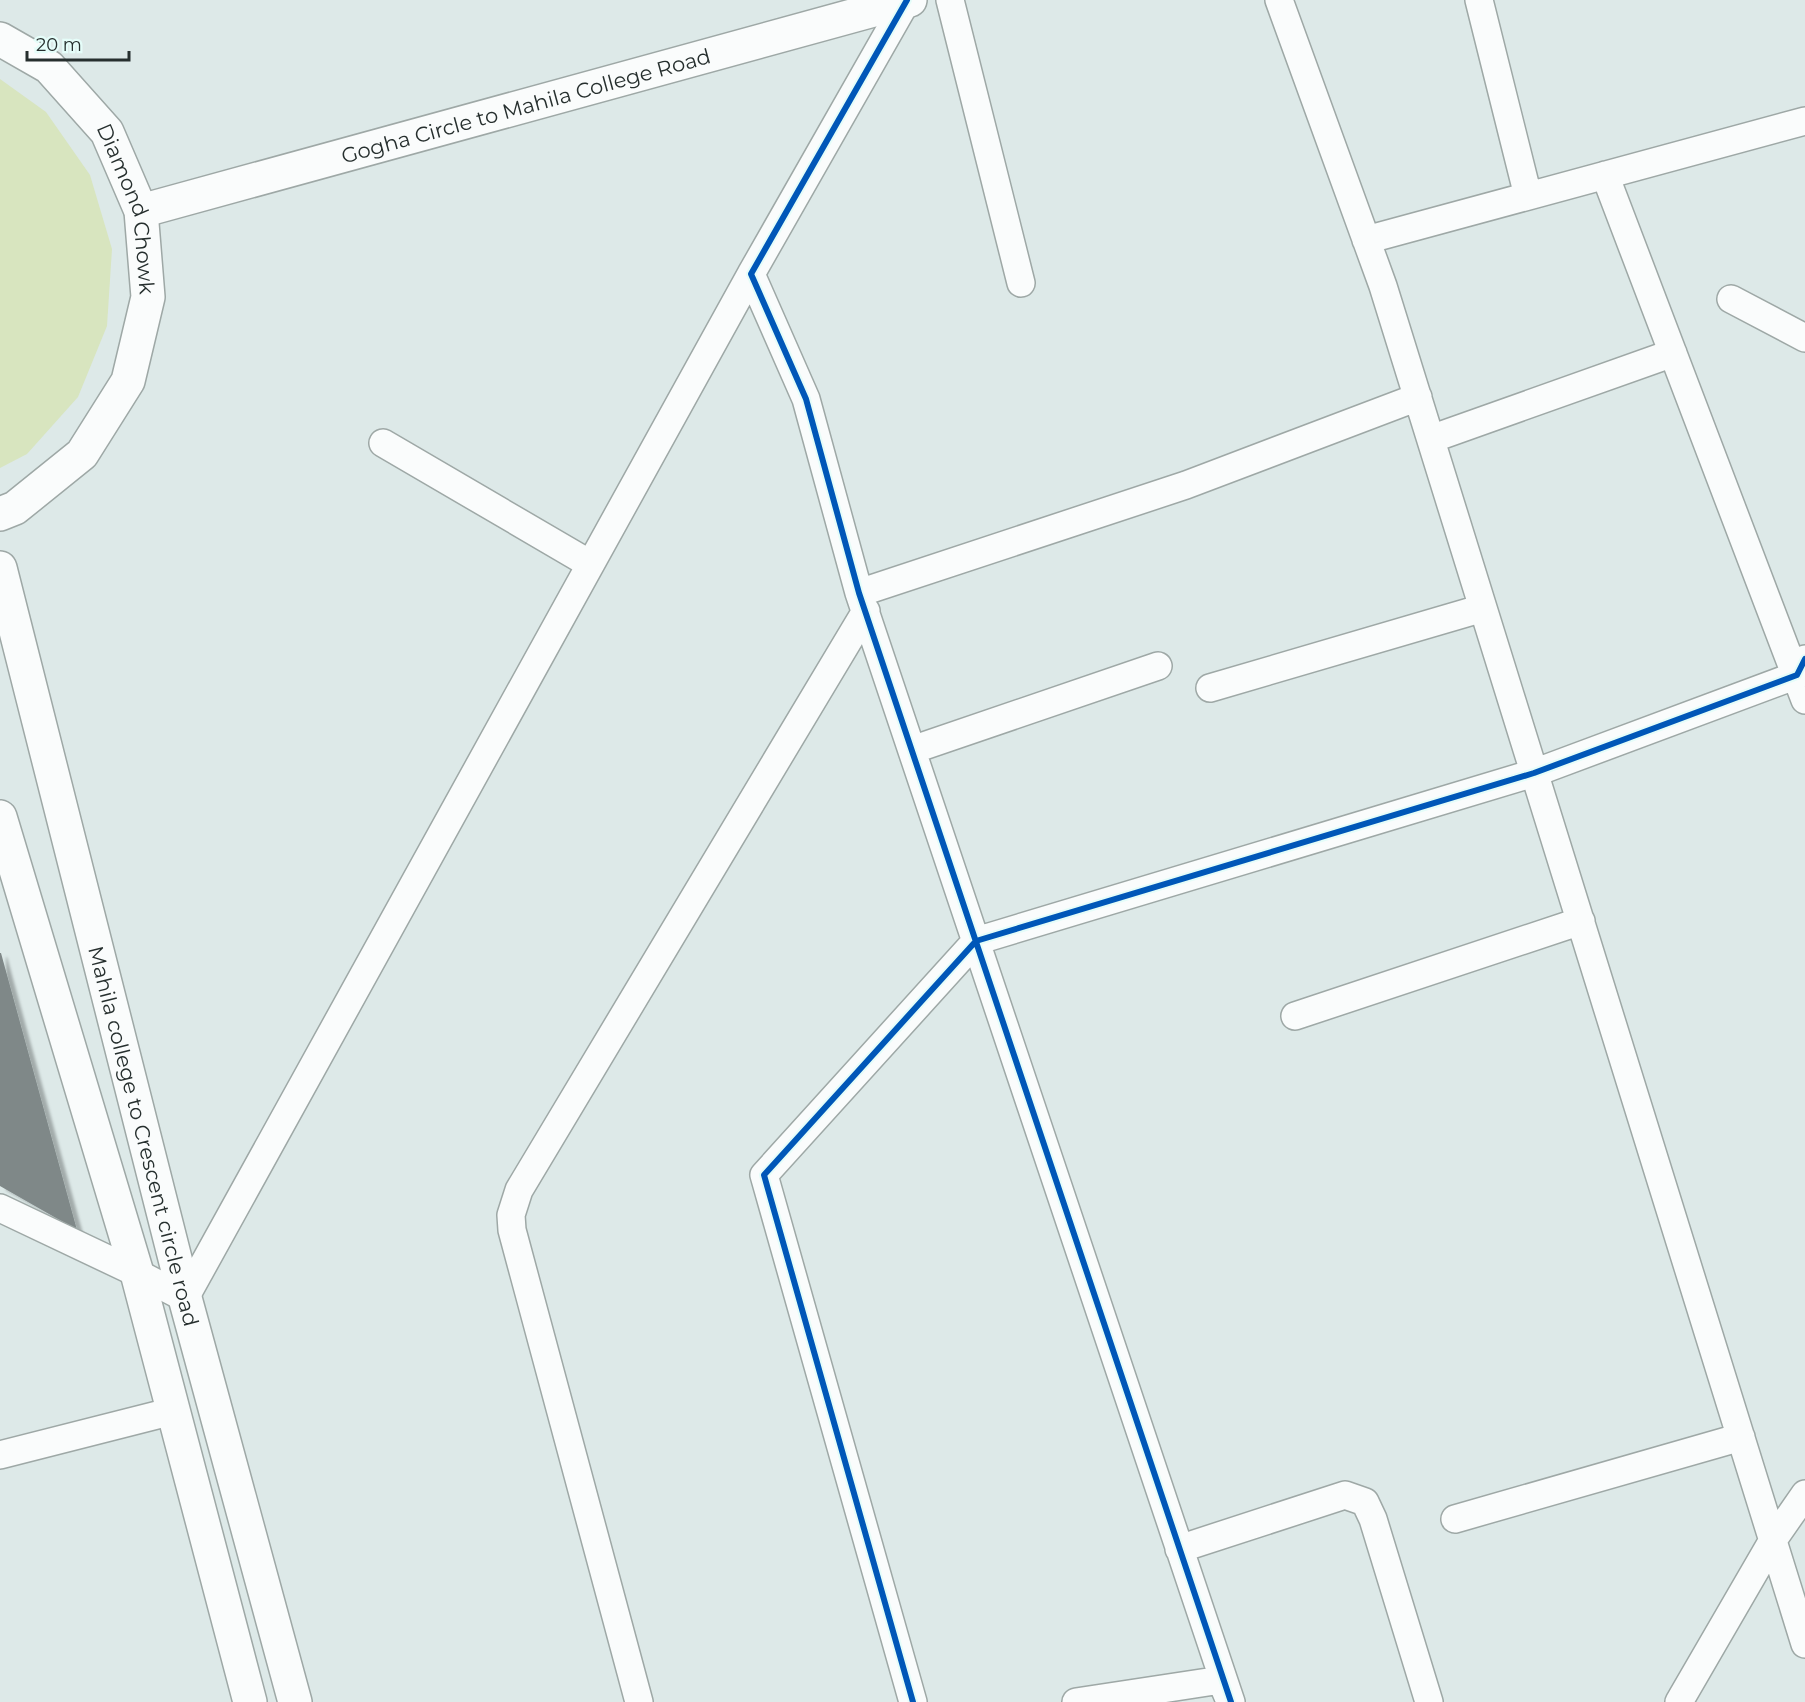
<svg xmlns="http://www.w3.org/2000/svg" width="1805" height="1702" font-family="Montserrat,sans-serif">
<defs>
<filter id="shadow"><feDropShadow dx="6" dy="4" stdDeviation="1.5" flood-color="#0004"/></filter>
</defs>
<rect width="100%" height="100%" fill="#dde9e8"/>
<path fill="#d8e5bf" d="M0,79L46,112L90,175L112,249L107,326L78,397L27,454L0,468Z"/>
<path fill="#7f8888" filter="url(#shadow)" d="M0,953H1L77,1230L0,1186Z"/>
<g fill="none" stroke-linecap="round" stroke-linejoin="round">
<g stroke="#9ea8a6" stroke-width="30">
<path id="minor" d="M907,0L751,274L806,399L859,593L1231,1702
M950,0L1021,283
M1279,0L1383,286L1805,1644
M1479,0L1528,196
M1605,175L1805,700
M1366,240L1805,121
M1731,299L1805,338
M1431,439L1673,353
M383,443L590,564
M859,593L1186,485L1418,397
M1210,688L1483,608
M912,750L1158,666
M1295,1016L1581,921
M0,1208L137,1273L185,1298L751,274
M0,1455L173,1411
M1455,1519L1741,1437
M1179,1549L1345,1495L1365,1502L1373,1519L1429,1702
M639,1702L512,1230L511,1215L519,1190L866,611
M913,1702L764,1175L976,941L1534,773L1797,675L1805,659
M1076,1702L1221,1680L1229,1699
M1679,1702L1773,1540L1805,1494"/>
</g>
<g stroke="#9ea8a6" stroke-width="36">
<g id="secondary">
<path id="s1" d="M0,39L49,67L107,132L141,211L148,297L128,381L82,454L15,508L0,514"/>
<path id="s2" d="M141,211L910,0"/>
<path id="s3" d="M0,568L185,1298L295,1702"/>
<path d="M0,817L137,1273L250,1702"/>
</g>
</g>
<use href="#minor" stroke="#fafcfc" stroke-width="27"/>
<use href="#secondary" stroke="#fafcfc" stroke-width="33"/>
<g stroke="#e5fdf9" stroke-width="10">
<path id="cycleway" d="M907,0L751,274L806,399L859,593L1231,1702
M913,1702L764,1175L976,941L1534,773L1797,675L1805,659"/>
</g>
<use href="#cycleway" stroke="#0057b8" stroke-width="6"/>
</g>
<g text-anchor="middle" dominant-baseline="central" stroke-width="6" stroke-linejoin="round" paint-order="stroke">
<g font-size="21" fill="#262f2e" stroke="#e5fdf9">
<text stroke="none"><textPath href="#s2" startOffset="399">Gogha Circle to Mahila College Road</textPath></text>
<text stroke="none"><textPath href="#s1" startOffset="224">Diamond Chowk</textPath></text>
<text stroke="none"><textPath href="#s3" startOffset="586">Mahila college to Crescent circle road</textPath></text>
</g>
</g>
<path d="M27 51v9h102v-9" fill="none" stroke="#262f2e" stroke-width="3"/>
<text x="36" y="51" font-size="18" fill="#262f2e" stroke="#e5fdf9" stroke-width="4.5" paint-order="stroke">20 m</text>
</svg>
